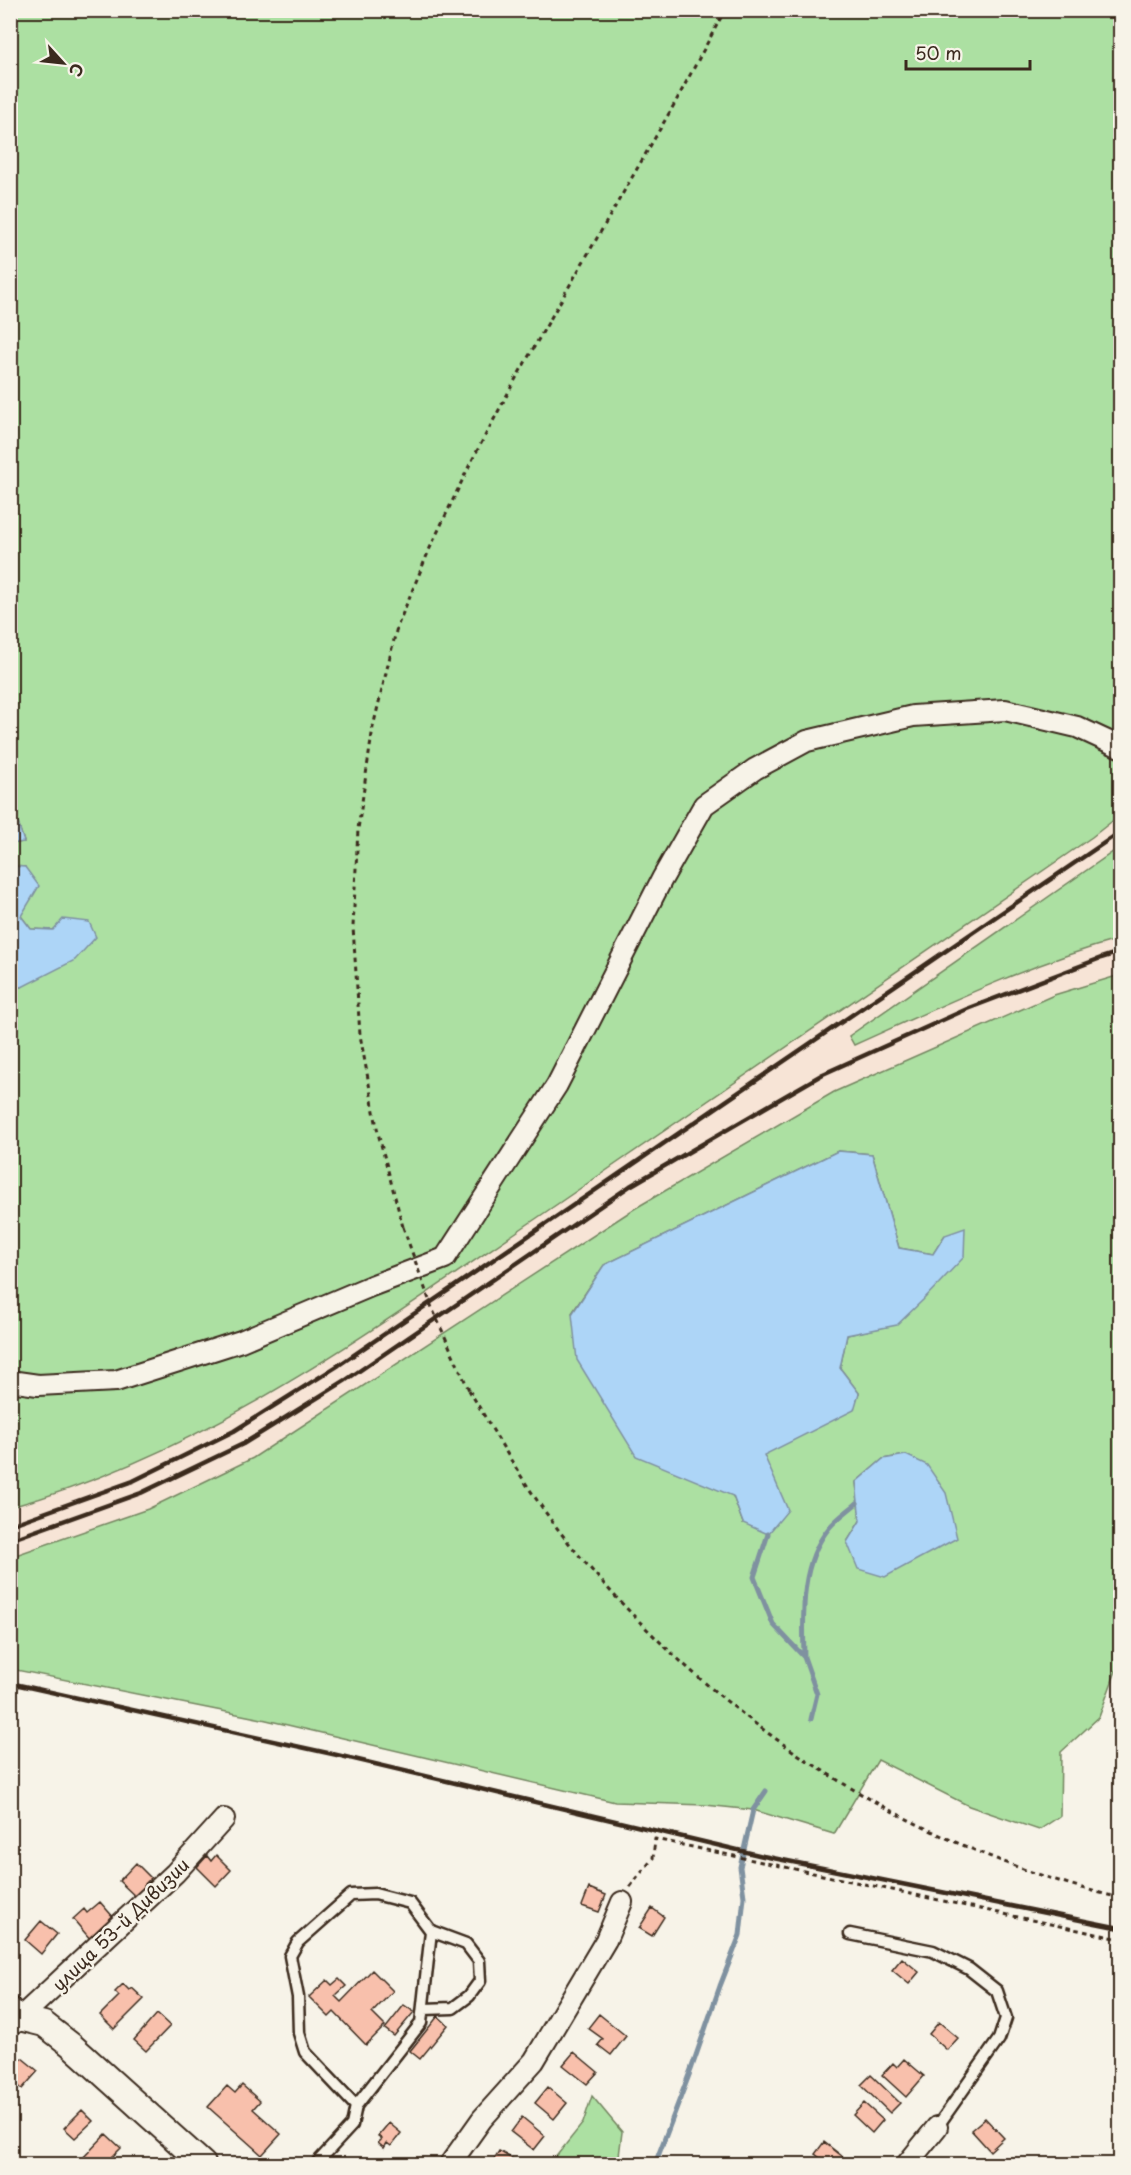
<svg xmlns="http://www.w3.org/2000/svg" width="1131" height="2175" font-family="'Playpen Sans',sans-serif">
<rect width="100%" height="100%" fill="#f7f3e8"/>
<filter id="ink" filterUnits="userSpaceOnUse"><feTurbulence type="fractalNoise" baseFrequency=".0167" numOctaves="2"/><feDisplacementMap in="SourceGraphic" scale="12" xChannelSelector="R" yChannelSelector="G"/><feConvolveMatrix kernelMatrix="1 2 1 2 8 2 1 2 1" color-interpolation-filters="sRGB"/></filter>
<g filter="url(#ink)">
<path fill="#f7e4d6" d="M1120,815V847L849,1036L854,1044L990,984L1042,964L1120,939V975L1054,995L834,1092L634,1209L253,1458L148,1509L11,1557V1507L35,1500L131,1464L225,1419L295,1380L578,1190L1092,837Z"/>
<path fill="#ace0a2" stroke="#748560" stroke-width="1.5" fill-rule="evenodd" d="M11,11H1120V815L1092,837C907,964 723,1092 537,1218C372,1330 206,1453 11,1507V986L22,987L53,930L31,929L21,916L25,867L11,866V844L24,842L17,820L10,818Z
M1120,847V939C1028,964 941,1006 854,1045L849,1036Z
M1120,975V1660L1099,1717L1061,1752L1060,1816L1039,1830L969,1806L878,1760L834,1834L753,1810L705,1805L615,1802L262,1719L11,1669L10,1557L148,1509L253,1458L634,1209L834,1092L1054,995ZM838,1151L872,1154L899,1248L933,1254L945,1235L897,1324L847,1335L840,1368L859,1393L763,1455L787,1510L743,1523L733,1496L572,1313L604,1265ZM906,1455L847,1542L860,1521L856,1482L883,1459Z
M592,2096L622,2132L618,2164H550L583,2123Z"/>
<path fill="#add5f7" stroke="#7f91a0" stroke-width="1.5" d="M11,818L17,820L24,842L11,844Z
M11,866L25,867L39,886L21,916L31,929L53,930L63,919L89,922L96,937L75,960L22,987L11,986Z
M838,1151L872,1154L899,1248L933,1254L945,1235L965,1228L964,1257L923,1300L897,1325L847,1335L840,1368L859,1393L854,1410L764,1455L788,1510L768,1534L743,1523L733,1496L636,1456L577,1360L572,1314L604,1265Z
M906,1455L927,1465L946,1493L957,1538L885,1577L858,1569L847,1542L860,1521L856,1482L883,1459Z"/>
<g fill="none" stroke-linecap="round" stroke-linejoin="round">
<path stroke="#7f91a0" stroke-width="5" d="M768,1534L754,1577L773,1624L804,1657L817,1694L811,1719
M804,1657C803,1613 800,1564 829,1528C837,1518 848,1511 857,1503
M655,2164L692,2067L720,1986L740,1935L744,1897L740,1867L753,1810L766,1791"/>
</g>
<path fill="#f8c0ac" stroke="#3b2a1e" stroke-width="1.5" d="M216,1855L231,1870L216,1886L197,1867L207,1856L211,1861Z
M136,1863L151,1878L144,1885L148,1888L138,1899L119,1881Z
M589,1888L606,1895L599,1912L582,1906Z
M100,1902L115,1919L91,1940L73,1919L84,1909L87,1913Z
M652,1908L664,1917L652,1936L639,1928Z
M41,1921L57,1934L41,1954L25,1940Z
M902,1958L919,1972L909,1984L892,1970Z
M372,1970L393,1991L372,2013L385,2026L366,2045L334,2012L329,2017L309,1997L327,1980L332,1985L339,1979L346,1986L335,1996L341,2002Z
M123,1984L129,1990L132,1988L144,1999L114,2029L100,2015L119,1996L115,1992Z
M404,2005L414,2012L394,2036L385,2029Z
M157,2014L170,2026L146,2051L134,2040Z
M599,2014L626,2036L611,2055L598,2045L603,2039L588,2028Z
M438,2016L448,2025L420,2059L410,2051Z
M939,2022L958,2038L947,2050L929,2034Z
M574,2052L598,2072L587,2084L563,2065Z
M22,2058L38,2071L22,2089L10,2079V2072Z
M904,2059L924,2076L906,2097L882,2075L893,2063L897,2067Z
M871,2075L900,2103L890,2113L861,2085Z
M242,2085L260,2101L253,2109L281,2134L262,2155L208,2107L227,2086L235,2093Z
M548,2087L567,2103L554,2119L535,2103Z
M864,2103L883,2120L872,2133L853,2115Z
M82,2110L93,2121L75,2138L64,2128Z
M522,2117L545,2136L534,2150L511,2132Z
M985,2118L1004,2138L990,2151L971,2130Z
M389,2123L401,2133L391,2146L387,2143L384,2148L378,2143L382,2139L378,2136Z
M106,2134L121,2148L105,2164H86L81,2160Z
M824,2142L847,2160L843,2164H828L815,2154Z
M499,2151L516,2161L513,2164H491Z"/>
<g fill="none" stroke-linecap="round" stroke-linejoin="round">
<g stroke="#3b2a1e" stroke-width="15">
<path id="service" d="M850,1934L933,1951L969,1969L997,1991L1006,2018L999,2039L937,2127
M356,2106L305,2052L299,2033L298,1997L290,1956L298,1942L351,1895L375,1894L410,1903L431,1931L466,1944L479,1961L480,1981L469,1996L453,2008L424,2009
M316,2164L352,2125L356,2106L421,2023L431,1931"/>
</g>
<g stroke="#3b2a1e" stroke-width="24">
<path id="minor" d="M10,1381L38,1385L116,1381L241,1341L371,1286L445,1258L557,1085L662,879L704,805L755,769L807,741L913,716L1005,710L1077,727L1120,747
M10,2007L20,2018L175,1873L224,1819
M450,2164L482,2119L534,2061L606,1940L622,1902
M907,2164L937,2127"/>
</g>
<g stroke="#3b2a1e" stroke-width="28">
<path id="tertiary" d="M10,2023L20,2018L44,2024L71,2045L203,2164"/>
</g>
<path stroke="#3b2a1e" stroke-width="3" stroke-dasharray="4.5 4.5" stroke-linecap="butt" d="M403,1227L378,1133L360,1035L353,927L358,829L373,727L397,627L430,548L470,464L515,380L675,103L725,10
M469,1390C500,1442 530,1495 568,1542C712,1718 899,1844 1120,1898
M630,1887L653,1858L655,1839L1120,1939"/>
<use href="#service" stroke="#f7f3e8" stroke-width="10"/>
<use href="#minor" stroke="#f7f3e8" stroke-width="20"/>
<use href="#tertiary" stroke="#f7f3e8" stroke-width="24"/>
<path stroke="#3b2a1e" stroke-width="4.5" d="M10,1525L133,1481L234,1431L339,1365L1120,832
M10,1540L141,1493L243,1444L346,1380L630,1186L823,1074L967,1009L1101,958L1120,952
M10,1683L337,1755L763,1856L1120,1928"/>
<path stroke="#3b2a1e" stroke-width="3" stroke-dasharray="4.5 4.5" stroke-linecap="butt" d="M403,1227L432,1308L469,1390"/>
</g>
</g>
<g text-anchor="middle" dominant-baseline="central" stroke-width="5" stroke-linejoin="round" paint-order="stroke">
<g font-size="18" fill="#3b2a1e" stroke="#f7f3e8">
<text transform="translate(120 1924) rotate(-44)">улица 53-й Дивизии</text>
</g>
</g>
<rect width="1131" height="2175" fill="none" stroke="#f7f3e8" stroke-width="36"/>
<rect x="18" y="18" width="1095" height="2139" fill="none" stroke="#3b2a1e" stroke-width="2" filter="url(#ink)"/>
<g transform="translate(63 63) rotate(117)" stroke="#f7f3e8" stroke-width="4.5" paint-order="stroke">
<path d="M0-4.5L10 22L0 15L-10 22Z" fill="#3b2a1e"/>
<text y="-9" font-size="16" font-weight="bold" text-anchor="middle" fill="#3b2a1e">С</text>
</g>
<path d="M906 60v9h124v-9" fill="none" stroke="#3b2a1e" stroke-width="3"/>
<text x="915" y="60" font-size="18" fill="#3b2a1e" stroke="#f7f3e8" stroke-width="4.5" paint-order="stroke">50 m</text>
</svg>
